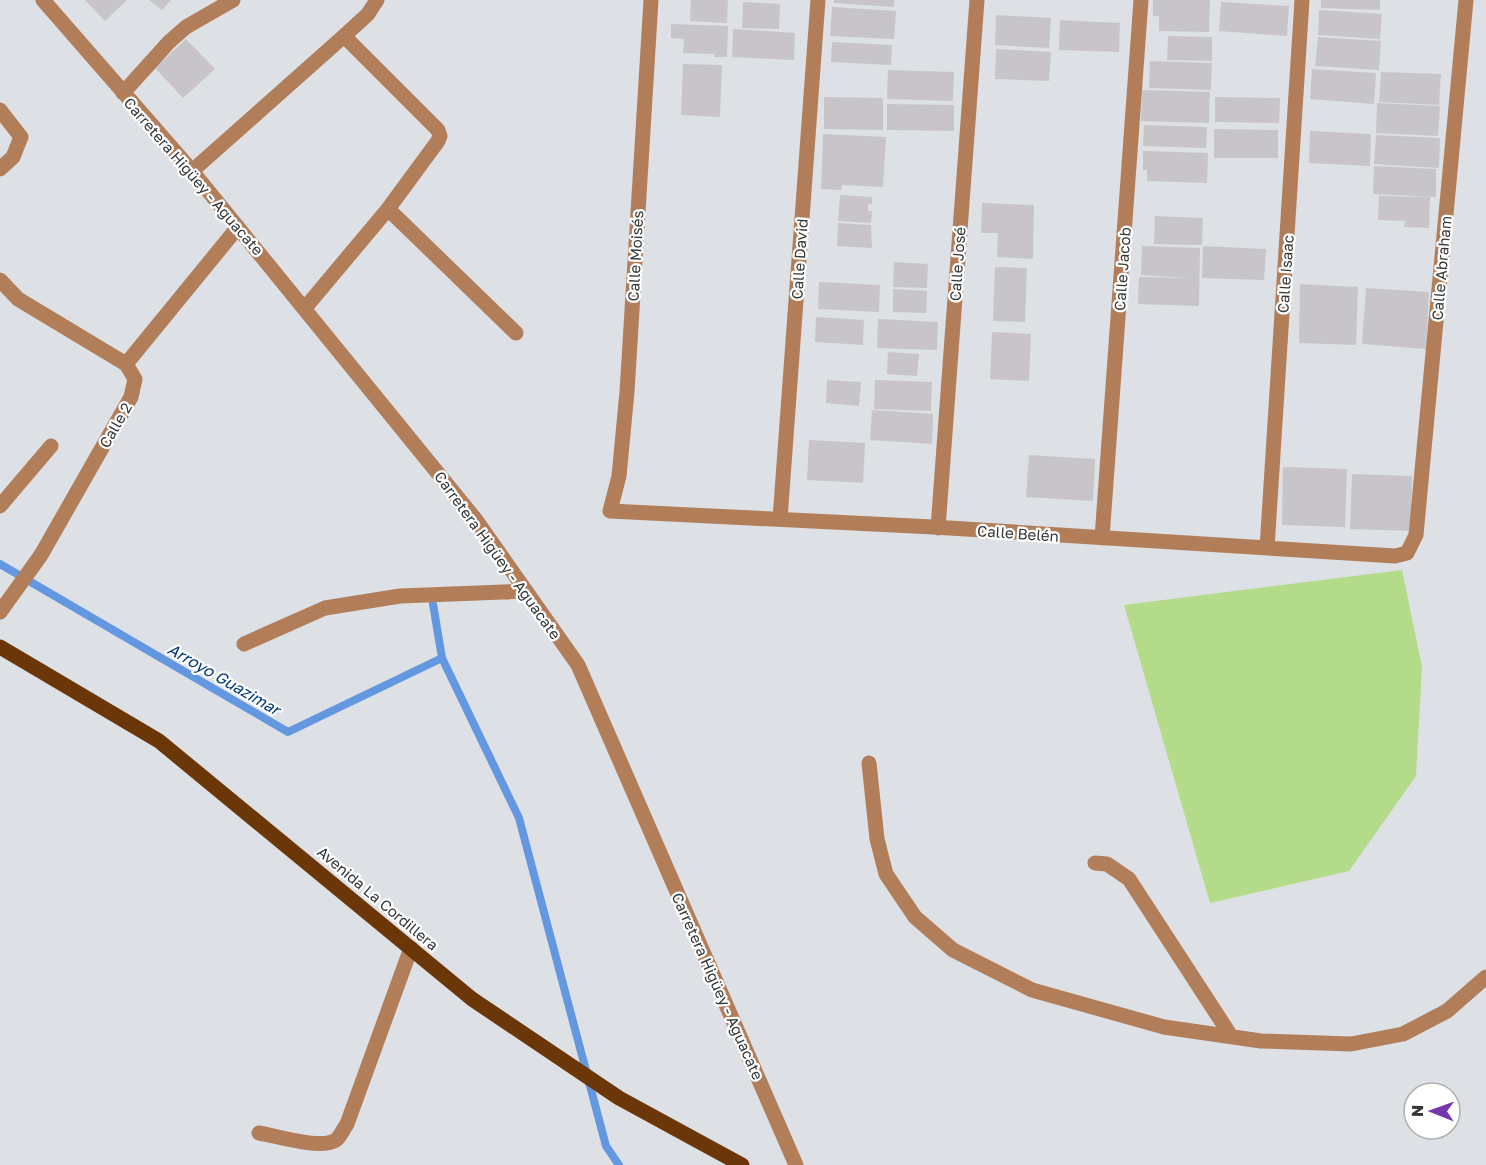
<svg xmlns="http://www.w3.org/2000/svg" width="1486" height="1165" font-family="'Golos Text',sans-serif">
<rect width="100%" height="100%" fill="#dde0e4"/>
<path fill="#b3db8a" d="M1402,570L1422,667L1416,776L1349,871L1210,903L1124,605Z"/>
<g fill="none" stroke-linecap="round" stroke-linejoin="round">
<path stroke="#6398e1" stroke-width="8" d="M0,564L288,732L442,658
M433,604L442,658L519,818L606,1146L619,1165"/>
</g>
<path fill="#c8c5c9" d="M85,0H127L105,21Z
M149,0H171L162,10Z
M691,0H728L727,23L690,21Z
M834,0H894V7L834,3Z
M1153,0H1210L1209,32L1159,31V16H1153Z
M1321,0H1380V10L1321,8Z
M743,2L780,4L779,29L742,28Z
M1221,2L1289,6L1287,36L1219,31Z
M832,7L896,11L894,39L830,36Z
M1319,10L1382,14L1380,39L1318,35Z
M996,15L1051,18L1049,48L995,45Z
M1060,20L1120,23L1119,52L1059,50Z
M671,24L728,26L727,57H714L715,54L683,53L684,39L671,38Z
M733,29L795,33L794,60L732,57Z
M1168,36L1212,37V61L1167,60Z
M1318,37L1381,41L1379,70L1315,66Z
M186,39L215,69L183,98L155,68Z
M832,42L892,45L891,65L831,62Z
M996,49L1051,52L1049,81L995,79Z
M1150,61L1212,63L1211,90L1149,88Z
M683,64L722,65L720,117L681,115Z
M1312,69L1376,73L1374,104L1310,99Z
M888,70L954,72L953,101L887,99Z
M1381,72L1441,74L1439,105L1379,102Z
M1142,90L1210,92L1209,123L1141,121Z
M824,97L883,98V130L824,129Z
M1215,97L1280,98L1279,123L1215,122Z
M1377,103L1440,106L1438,136L1376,133Z
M887,104L954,105V131L887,130Z
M1144,125L1207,127L1206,148L1143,146Z
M1214,129L1278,130V158H1214Z
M1310,131L1371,134L1370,166L1309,163Z
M823,134L886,137L883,187L842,185L841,190L821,189Z
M1376,135L1440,138L1439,168L1374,164Z
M1143,151L1208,153L1207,183L1147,181V170H1143Z
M1374,166L1436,169V197L1373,194Z
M840,195L872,197V204H868V211H872L871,223L838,221Z
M1379,196L1430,197L1429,228L1404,227L1405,221L1378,220Z
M982,203L1034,205L1033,259L997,257L998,233H981Z
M1155,216L1203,218L1202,245L1154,244Z
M838,223L871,225L872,248L837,246Z
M1142,246L1200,248L1199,306L1138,304L1139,277L1192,278L1141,275Z
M1203,246L1266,249L1264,280L1202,278Z
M894,262L928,264L927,288L893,287Z
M995,267L1027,268L1025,322L993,321Z
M819,282L880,285L879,312L818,309Z
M1300,284L1358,287L1356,345L1299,343Z
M1366,288L1429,292L1426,349L1362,344Z
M893,289L927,291L926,313L893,312Z
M816,317L864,320L863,345L815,342Z
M878,319L938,322L937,350L877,348Z
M992,332L1031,334L1029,381L990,379Z
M888,352L919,354L917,376L887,374Z
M827,380L861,382L859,406L826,403Z
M875,380L932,382L931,411L874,409Z
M872,410L933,414L932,444L870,440Z
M809,440L865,443L863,483L807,480Z
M1029,455L1095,459L1093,501L1026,497Z
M1283,467L1347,469L1345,527L1282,525Z
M1352,474L1412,476L1411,531L1350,529Z"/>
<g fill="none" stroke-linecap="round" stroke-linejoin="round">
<path stroke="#b27e5a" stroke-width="15" d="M43,0L192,171L476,520L578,665L796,1165
M651,0L627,392L619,476L610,511L933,527L1395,556L1407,553L1416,535L1466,0
M123,93L169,42L186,27L233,0
M0,110L21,137L13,157L0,169
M192,171L344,36L368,14L377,0
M388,209L516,333
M0,280L18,299L126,364L135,379L131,397L41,555L0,612
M305,308L388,209L438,141L440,136L438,130L344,36
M126,364L238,227
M0,506L51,446
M780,519L818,0
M938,528L977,0
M1102,538L1141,0
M1267,548L1302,0
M244,644L325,608L400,596L526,591
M869,763L877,839L886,874L915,917L953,950L1032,990L1164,1027L1261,1041L1351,1044L1403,1034L1447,1011L1486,977
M1095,863L1107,864L1129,879L1231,1036
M259,1133C277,1136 321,1150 336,1140C340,1137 344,1128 347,1124L411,948"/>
<path stroke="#6c3708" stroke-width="15" d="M0,647L159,741L472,999L619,1098L742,1165"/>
</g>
<g text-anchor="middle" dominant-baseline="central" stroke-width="4.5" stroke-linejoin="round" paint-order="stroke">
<g font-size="15" fill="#343637" stroke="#fff">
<text transform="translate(194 176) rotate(49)">Carretera Higüey - Aguacate</text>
<text transform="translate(635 256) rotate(-87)">Calle Moisés</text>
<text transform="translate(799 259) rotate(-86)">Calle David</text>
<text transform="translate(957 264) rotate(-86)">Calle José</text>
<text transform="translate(1441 268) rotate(-85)">Calle Abraham</text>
<text transform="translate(1122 269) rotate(-86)">Calle Jacob</text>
<text transform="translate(1285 274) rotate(-86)">Calle Isaac</text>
<text transform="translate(115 425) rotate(-60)">Calle 2</text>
<text transform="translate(1018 533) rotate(4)">Calle Belén</text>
<text transform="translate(498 555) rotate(54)">Carretera Higüey - Aguacate</text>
<text transform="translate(378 898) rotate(40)">Avenida La Cordillera</text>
<text transform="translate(718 986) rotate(66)">Carretera Higüey - Aguacate</text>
</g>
<g font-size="16" font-style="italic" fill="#01397a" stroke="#fff">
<text transform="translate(224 679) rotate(30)">Arroyo Guazimar</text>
</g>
</g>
<g transform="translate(1432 1111) rotate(271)"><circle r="28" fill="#ffffff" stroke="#aeafaf" stroke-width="1.5"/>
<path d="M0-4.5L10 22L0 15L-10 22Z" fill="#7637ac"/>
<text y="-9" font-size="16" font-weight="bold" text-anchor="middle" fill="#343637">N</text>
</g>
</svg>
